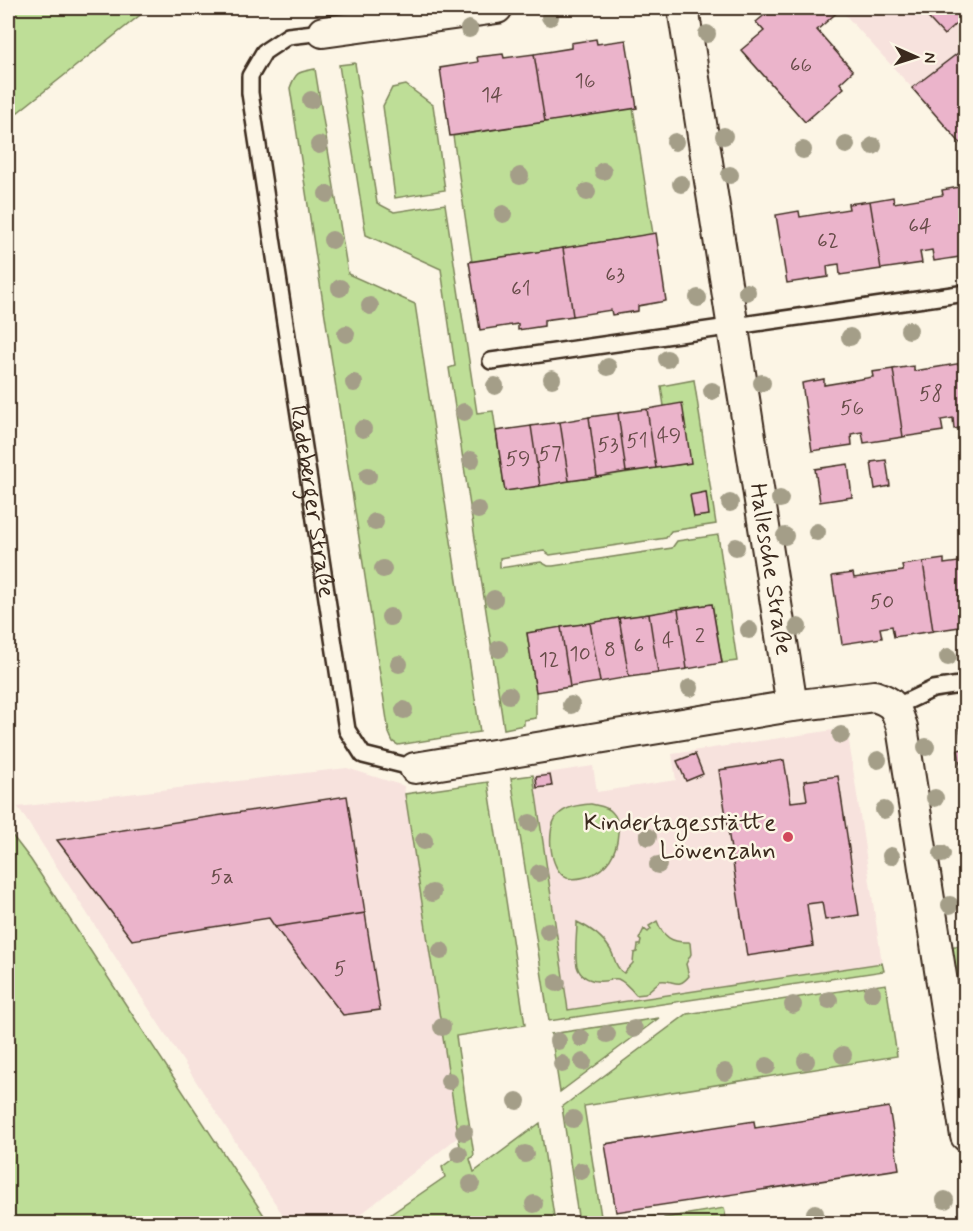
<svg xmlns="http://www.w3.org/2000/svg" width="973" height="1231" font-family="Mynerve,sans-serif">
<rect width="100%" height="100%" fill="#fcf5e5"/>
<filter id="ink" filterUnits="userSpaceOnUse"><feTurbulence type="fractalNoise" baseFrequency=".0167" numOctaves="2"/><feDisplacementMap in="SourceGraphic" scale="12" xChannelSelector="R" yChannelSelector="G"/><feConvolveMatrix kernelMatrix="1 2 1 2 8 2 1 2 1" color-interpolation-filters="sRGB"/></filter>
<g filter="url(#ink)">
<path fill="#f7e2dd" d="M839,8H965V47L912,88Z
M847,728L882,963L568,1011L533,775L593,766L597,792L676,780L672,754Z
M347,768L404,786L458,1137L350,1223H288L18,807Z"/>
<path fill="#bede97" stroke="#7c845a" stroke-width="1.5" d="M8,8H149L8,120Z
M355,63L377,203L394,212L445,204L477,413L493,411L505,491L690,463L664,406L661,386L694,380L716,524L671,531L666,538L550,555L544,551L500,558V568L541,562L548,566H553L672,548L677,541L718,535L737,661L722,663L712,604L527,633L536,692V718L524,720V725L504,729L449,368L455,366L441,269L366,235L339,65Z
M315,69L348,274L415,304L480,732L398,745L393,742L389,733L290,88C296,71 299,72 315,69Z
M406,85L433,105L445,190L395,198L383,106L392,88Z
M633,108L653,234L472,262L453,136Z
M533,775L568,1010L882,963L884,971L549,1021L511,778Z
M488,782L525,1025L456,1036L474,1155L470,1159L474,1172L540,1123L555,1223H378L445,1177L442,1167L461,1153L405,794Z
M591,804C598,806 607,806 612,812C618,818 619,825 618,833C617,852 608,868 589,876C582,878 575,880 567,878C549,871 546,829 557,816C566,806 579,805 591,804Z
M8,830L31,860L269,1223H8Z
M657,921C663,937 672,943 689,942L690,943L691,954L686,964L689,976C678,990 674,979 660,981L645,994L636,995C631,989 625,982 618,979C612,978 609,981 604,981C592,982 580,978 577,966C574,952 577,936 577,922C590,928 602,936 610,949C615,957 615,968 624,973L633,963L634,953L637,952L638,945H640L641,941L639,939L644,929L648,932L651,929L649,926Z
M965,945V1051L936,948Z
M886,984L897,1056L584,1106L602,1223H579L562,1107L687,1014Z
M659,1018L560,1092L551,1034Z
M724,1208L727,1223H665L664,1218Z
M655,1216L657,1223H618L617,1222Z"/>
<path fill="#ebb4cb" stroke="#3b2a1e" stroke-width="1.5" d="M773,8H839L841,9L817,30L853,71L840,83L844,88L805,122L741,50L764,31L756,22Z
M919,8H966V15L944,35Z
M596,39L597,44L626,40L637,108L545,122L534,54L571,48V43Z
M966,47V142L962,145L912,88Z
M503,54L504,58L534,54L545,122L450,136L440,68L478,62L477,57Z
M965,186L966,256L934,261L932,250L920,252L922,263L881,269L870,201L893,197L894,203L943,195L942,190Z
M870,201L881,269L840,275L839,264L832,265L827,266L828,277L787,283L776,215L799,211L800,217L849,209L848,204Z
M656,233L666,301L638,306V311L612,315L611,310L573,316L563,248Z
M563,248L573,316L544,320V326L518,330V324L480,330L469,262Z
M962,358H966V427L954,429L953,418L941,420L943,431L903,437L893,369L914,366V371L963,363Z
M893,369L903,437L864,443L862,432L856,433L851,434L852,445L812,451L802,383L824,379V385L873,377L872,372Z
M682,403L691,463L656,468L647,409Z
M647,409L656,468L626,472L618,413Z
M618,413L626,472L597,477L589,417Z
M589,417L597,477L569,481L560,422Z
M560,422L569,481L540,486L531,426Z
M531,426L540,486L505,491L496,431Z
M886,460L890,486L875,489L871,462Z
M848,464L852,497L820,502L815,469Z
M706,492L709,515L694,517L690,495Z
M944,559V564L966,561V626L933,631L923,562Z
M923,562L933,631L894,637L892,626L880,628L882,638L842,644L832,576L853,573L854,578L903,571L902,565Z
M712,604L722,663L687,669L678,609Z
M678,609L687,669L658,673L649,614Z
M649,614L658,673L629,677L619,618Z
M619,618L629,677L600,682L590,623Z
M590,623L600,682L570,687L561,627Z
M561,627L570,687L536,692L527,633Z
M966,727V789H964L958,750L963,749L960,728Z
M695,754L703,774L686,781L677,761Z
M784,760L791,802L807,800L804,781L838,776L859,915L825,920L822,902L807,904L813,946L747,956L719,770Z
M550,775L552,786L537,788L536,777Z
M347,796L365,913L275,927L269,918L132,940L57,840Z
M365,913L380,1010L343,1015L275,927Z
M889,1107L899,1169L616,1212L605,1144L754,1121L755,1128Z"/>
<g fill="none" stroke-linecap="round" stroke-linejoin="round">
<g stroke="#3b2a1e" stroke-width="20">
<g id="service">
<path id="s1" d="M323,32L288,36L264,52L250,76V93L347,730L363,755L415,768"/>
<path d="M491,361L966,293"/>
<path d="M895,707L933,689L966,684"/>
</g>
</g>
<g stroke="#3b2a1e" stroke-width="34">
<g id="minor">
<path id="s2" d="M683,8L792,706L874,696C895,703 895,707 902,727L966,1136"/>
<path d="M323,32L497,8"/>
<path d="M415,768L792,706"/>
</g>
</g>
<use href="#service" stroke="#fcf5e5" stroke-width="15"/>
<use href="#minor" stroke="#fcf5e5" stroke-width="30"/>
</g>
<g fill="#a49e88">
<circle cx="550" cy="17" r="9"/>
<circle cx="469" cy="29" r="9"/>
<circle cx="707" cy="34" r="9"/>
<circle cx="311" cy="100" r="9"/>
<circle cx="724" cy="136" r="9"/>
<circle cx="675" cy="142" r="9"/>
<circle cx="319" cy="145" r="9"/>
<circle cx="846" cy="145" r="9"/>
<circle cx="873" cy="146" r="9"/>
<circle cx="803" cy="150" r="9"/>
<circle cx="603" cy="171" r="9"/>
<circle cx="730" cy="175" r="9"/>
<circle cx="520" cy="176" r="9"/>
<circle cx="681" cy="184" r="9"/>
<circle cx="587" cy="192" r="9"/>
<circle cx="327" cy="194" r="9"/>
<circle cx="503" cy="214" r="9"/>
<circle cx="332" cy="240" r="9"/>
<circle cx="340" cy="288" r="9"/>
<circle cx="747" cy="292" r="9"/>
<circle cx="698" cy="298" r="9"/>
<circle cx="370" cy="306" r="9"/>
<circle cx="909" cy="330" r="9"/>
<circle cx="346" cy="334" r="9"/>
<circle cx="850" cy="337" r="9"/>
<circle cx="667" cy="359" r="9"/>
<circle cx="608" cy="367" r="9"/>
<circle cx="552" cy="379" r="9"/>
<circle cx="354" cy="383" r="9"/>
<circle cx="762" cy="383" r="9"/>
<circle cx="495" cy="386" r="9"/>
<circle cx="712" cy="391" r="9"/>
<circle cx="464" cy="412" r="9"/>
<circle cx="363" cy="429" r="9"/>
<circle cx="471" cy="460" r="9"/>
<circle cx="368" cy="476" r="9"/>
<circle cx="780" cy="499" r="9"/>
<circle cx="730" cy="503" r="9"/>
<circle cx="478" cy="510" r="9"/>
<circle cx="375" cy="522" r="9"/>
<circle cx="817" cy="532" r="9"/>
<circle cx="785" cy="536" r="9"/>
<circle cx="736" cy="547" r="9"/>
<circle cx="383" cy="569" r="9"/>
<circle cx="494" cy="599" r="9"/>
<circle cx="390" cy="617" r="9"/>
<circle cx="798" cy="627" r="9"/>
<circle cx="749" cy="630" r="9"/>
<circle cx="499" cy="649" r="9"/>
<circle cx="948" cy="657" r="9"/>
<circle cx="399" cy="664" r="9"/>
<circle cx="690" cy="688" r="9"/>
<circle cx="509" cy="695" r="9"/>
<circle cx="571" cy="705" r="9"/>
<circle cx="404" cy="710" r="9"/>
<circle cx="841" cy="735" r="9"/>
<circle cx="926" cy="747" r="9"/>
<circle cx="878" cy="760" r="9"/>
<circle cx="935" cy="798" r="9"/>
<circle cx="884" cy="810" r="9"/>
<circle cx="530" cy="823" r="9"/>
<circle cx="648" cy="837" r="9"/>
<circle cx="424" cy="841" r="9"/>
<circle cx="942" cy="854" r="9"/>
<circle cx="891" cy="856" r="9"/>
<circle cx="658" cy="865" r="9"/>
<circle cx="539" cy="873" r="9"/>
<circle cx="432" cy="893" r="9"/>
<circle cx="950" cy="905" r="9"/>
<circle cx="548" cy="931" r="9"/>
<circle cx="441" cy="951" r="9"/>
<circle cx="557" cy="983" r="9"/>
<circle cx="872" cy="993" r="9"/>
<circle cx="829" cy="1000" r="9"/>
<circle cx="793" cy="1005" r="9"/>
<circle cx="442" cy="1027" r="9"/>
<circle cx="634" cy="1029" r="9"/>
<circle cx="607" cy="1034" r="9"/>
<circle cx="581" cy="1038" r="9"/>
<circle cx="558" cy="1041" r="9"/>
<circle cx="843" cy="1055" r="9"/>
<circle cx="806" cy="1061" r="9"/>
<circle cx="583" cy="1062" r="9"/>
<circle cx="562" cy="1064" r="9"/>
<circle cx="767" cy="1066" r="9"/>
<circle cx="725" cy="1072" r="9"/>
<circle cx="449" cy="1081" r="9"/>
<circle cx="517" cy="1101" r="9"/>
<circle cx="573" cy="1119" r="9"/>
<circle cx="464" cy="1132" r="9"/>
<circle cx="459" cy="1154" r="9"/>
<circle cx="525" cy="1154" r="9"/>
<circle cx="581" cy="1171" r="9"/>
<circle cx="471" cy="1184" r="9"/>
<circle cx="945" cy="1200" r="9"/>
<circle cx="534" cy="1204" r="9"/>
<circle cx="815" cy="1213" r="9"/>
</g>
</g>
<circle fill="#d1495b" stroke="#fcf5e5" stroke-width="2" cx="788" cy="837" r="6"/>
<g text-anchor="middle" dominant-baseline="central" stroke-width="5" stroke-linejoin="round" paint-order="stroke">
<g font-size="21" fill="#674c49">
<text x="801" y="65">66</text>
<text x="585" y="81">16</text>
<text x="492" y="95">14</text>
<text x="920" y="226">64</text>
<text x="828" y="241">62</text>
<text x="615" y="275">63</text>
<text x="521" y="289">61</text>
<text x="931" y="394">58</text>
<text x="852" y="408">56</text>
<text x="669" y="436">49</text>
<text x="637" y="441">51</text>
<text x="608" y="445">53</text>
<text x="550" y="454">57</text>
<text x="518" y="459">59</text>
<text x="882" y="602">50</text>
<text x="700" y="636">2</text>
<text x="668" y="641">4</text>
<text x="639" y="646">6</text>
<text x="610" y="650">8</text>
<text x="580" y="654">10</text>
<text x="549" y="660">12</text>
<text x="222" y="877">5a</text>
<text x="340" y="969">5</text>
</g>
<g font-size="24" fill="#3b2a1e" stroke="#fcf5e5">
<text stroke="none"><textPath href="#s1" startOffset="522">Radeberger Straße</textPath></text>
<text stroke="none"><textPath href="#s2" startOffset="568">Hallesche Straße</textPath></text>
</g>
<g font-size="24" fill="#3b2a1e" stroke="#fcf5e5" text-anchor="end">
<text x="776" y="823">Kindertagesstätte<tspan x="776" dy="28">Löwenzahn</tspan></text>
</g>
</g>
<rect width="973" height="1231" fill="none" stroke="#fcf5e5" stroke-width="30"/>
<rect x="15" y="15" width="943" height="1201" fill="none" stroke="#3b2a1e" stroke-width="2" filter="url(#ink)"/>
<g transform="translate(916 57) rotate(93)" stroke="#fcf5e5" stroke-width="4.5" paint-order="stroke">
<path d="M0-4.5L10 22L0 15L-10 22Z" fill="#3b2a1e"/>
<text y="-9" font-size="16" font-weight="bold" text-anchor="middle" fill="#3b2a1e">N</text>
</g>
</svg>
